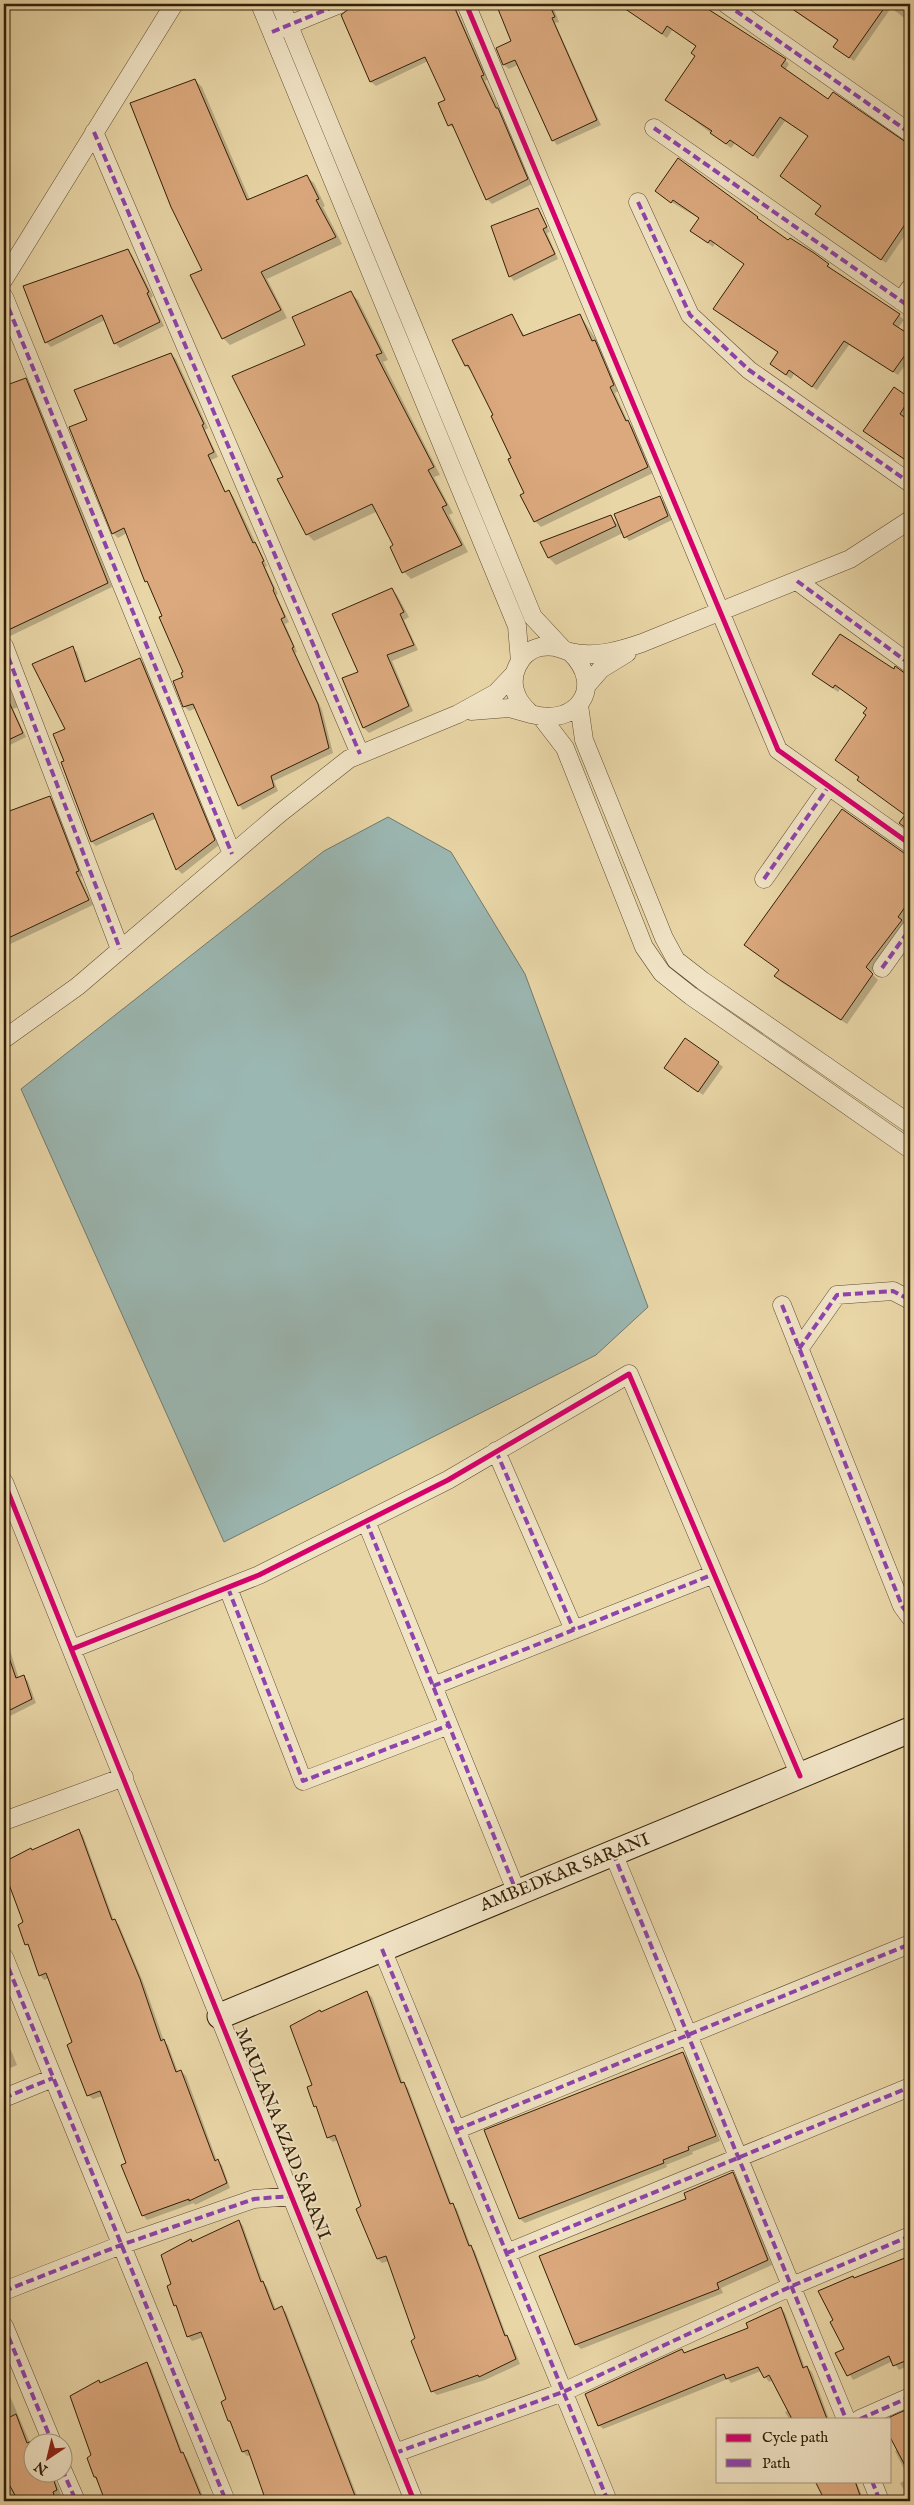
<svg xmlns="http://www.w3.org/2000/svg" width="914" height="2505" font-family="'IM FELL English',serif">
<rect width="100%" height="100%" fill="#e9d6a7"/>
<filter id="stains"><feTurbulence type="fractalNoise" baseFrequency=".004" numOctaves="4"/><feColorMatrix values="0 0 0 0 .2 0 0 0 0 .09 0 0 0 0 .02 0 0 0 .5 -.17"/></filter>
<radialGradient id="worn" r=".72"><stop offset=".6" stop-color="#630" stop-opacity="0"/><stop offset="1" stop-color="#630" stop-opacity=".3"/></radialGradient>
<path fill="#9bb7b2" stroke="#717a6e" d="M388,817L451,852L525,974L648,1307L596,1355L224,1542L21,1089L324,851Z"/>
<path fill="#0003" d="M363,4H454L488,79L485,81L502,114L532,184L492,204L487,199L455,129L449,125L440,103L447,101L428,61L376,86L371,82L342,16L350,9Z
M497,4H552L559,22L555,23L601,125L557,145L553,140L518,65L509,69L504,65L497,48L512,41Z
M627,4H698L785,60L789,64L785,70L828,101L903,143H910V228L886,263L821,218L822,206L809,137L785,121L758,159L735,143L731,148L667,100L697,57V47L672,30L667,38L629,11L625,7Z
M798,4H910V22L891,8L854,61L839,51L838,41L793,10Z
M195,80L202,87L250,200L306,176L314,183L325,206L323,207L342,244L267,279L287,318L230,345L223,338L204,270Z
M679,160L788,242L828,265L832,270L899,315L904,320L898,328L910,337V358L898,375L849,345L817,390L794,374L791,379L776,368L779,353L719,313L745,264L715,243L713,247L697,235L692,231L700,219L661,196Z
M538,210L550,232L547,233L558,259L514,281L510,276Z
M127,250L132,255L153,296L151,298L164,326L120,348L115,343L105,320L51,347L46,342Z
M351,293L358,300L388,360L383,362L440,475L434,477L453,513L449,515L468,552L411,579L404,572L394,546L378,511L314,541L307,534L284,477L307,345Z
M580,315L601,347L619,391L615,393L628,422L634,428L653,473L541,527L535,521L526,493L495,416L472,372L466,366L511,316L525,336Z
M171,354L176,359L208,428L205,430L218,457L211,460L226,493L229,492L233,496L267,566L265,567L278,594L276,595L289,622L285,624L297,652L295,653L322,710L333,753L274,781L278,791L243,810L239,805L197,708L189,711L185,707L174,682L185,678V673L164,617L151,585L146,581L127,533L118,538L113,533L89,421Z
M25,379L30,384L112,587L4,639V385L5,387Z
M894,389L910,400V464L864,431Z
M660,498L665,502L672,520L629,541L623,533L556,565L549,558L542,543L611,517L620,527Z
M392,589L397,595L409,617L404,620L418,650L392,661L413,711L369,733L364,728L344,679L360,673Z
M72,648L77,652L87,682L140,659L144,664L219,845L182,874L177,869L157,818L96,846L92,842L66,762Z
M896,668L910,678V831L901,823L906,815L868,716V708L840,689L838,692L818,678L894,671Z
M4,675L18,707L13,709L26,737L4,748Z
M50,797L54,802L83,876L80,877L93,905L4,947V821Z
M842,810L910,857V914L904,923L907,926L871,973L878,980L847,1024L781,982L776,976L780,970L745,945Z
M718,1063L723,1067L703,1095L670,1072Z
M4,1631L19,1679L24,1677L28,1681L36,1703L4,1719Z
M78,1831L83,1835L114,1921L119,1925L144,1984L164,2041L168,2045L178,2072L181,2071L186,2076L217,2161L222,2165L230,2188L195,2205L194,2203L147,2220L143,2215L127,2163L103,2096L93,2099L88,2095L73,2043L49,1978L44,1980L40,1975L30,1948L26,1944L25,1923L4,1867V1864L31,1849L33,1852Z
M367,1993L372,1997L403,2083L408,2088L452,2205L457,2209L471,2247L475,2251L507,2337L511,2341L520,2364L485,2380L437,2395L432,2391L417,2339L389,2261L382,2263L378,2259L362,2207L338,2140L333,2142L328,2137L319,2110L315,2106L313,2085L321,2014Z
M4,2038L8,2043L17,2065L4,2071Z
M683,2053L688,2058L720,2141L692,2152L693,2154L666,2165L667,2167L525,2223L520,2219L485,2131Z
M732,2173L737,2178L772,2265L721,2288L723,2293L581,2349L576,2344L687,2200Z
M239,2221L243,2226L263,2282L267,2287L276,2310L281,2308L286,2312L359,2501H267L251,2455L247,2456L243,2452L233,2425L229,2421L227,2400L204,2337L192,2341L188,2336L168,2287L173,2284L193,2243Z
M910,2258V2365L899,2370L893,2361L853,2380L837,2353L846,2349L835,2321L855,2279Z
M781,2309L785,2313L805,2368L807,2367L812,2372L829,2419H789L785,2412L789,2410L773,2380L769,2382L761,2371L731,2383L728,2379L603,2429L599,2425L682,2350L686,2354L749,2328Z
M147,2363L151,2368L183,2454L187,2458L205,2501H106L95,2477L93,2456L99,2382L101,2384Z
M4,2382L30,2443L36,2440L38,2442H32V2472H52L61,2494L56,2497L58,2501H4V2492L11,2488L12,2483L4,2468Z
M910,2409V2501L900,2483L909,2479L895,2451L898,2450L890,2419Z
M816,2481H856L864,2501H822L825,2498Z"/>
<path fill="#dca97e" stroke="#321f07" d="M361,4H453L484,75L481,76L496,108H498L528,179L486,200L452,124L448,126L438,103L445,100L425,57L370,82L341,15L350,8Z
M496,4H549L555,17L552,18L597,120L552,141L515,60L503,65L496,48L511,41Z
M618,4H700L786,59L781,66L828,99L833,92L910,145V217L881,260L815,214L821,206L780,176L808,136L780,117L753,156L730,140L726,144L710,133L712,131L665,100L695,56L691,53L696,46L667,26L662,34Z
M785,4H887L849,58L833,47L838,40Z
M195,79L247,200L307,175L319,199L316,200L336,237L261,272L281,310L222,339L190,275L202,270L171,207L130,103Z
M678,158L758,217L757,218L788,240L790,238L814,253L829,264L827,266L900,314L893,324L910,335V348L893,372L844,341L812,387L789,370L786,375L770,364L778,352L713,309L744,264L710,240L708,243L690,231L699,218L673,200L671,203L655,191Z
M538,208L547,227L543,229L555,254L509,277L491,226Z
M128,249L149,292L147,293L160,322L114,344L102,315L45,343L23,286Z
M351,291L382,353L376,355L434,467L428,470L447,505L442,507L462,545L402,573L390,547L393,545L372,504L306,535L277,479L283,477L232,376L305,345L292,317Z
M512,314L523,336L580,314L592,341L595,340L614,385L610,387L626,421L628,420L648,467L534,522L520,495L524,493L508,459L511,458L491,416L493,415L468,365L465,366L452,340Z
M171,353L204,424L202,425L214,452L208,455L225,492L229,490L253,543L255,542L264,561L262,562L274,589L273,590L285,617L281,619L294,647L292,648L318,704L329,748L271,776L274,787L238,806L193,704L183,707L173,681L183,677L181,673L183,672L159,617L162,616L147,581L145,582L124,528L112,534L69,427L87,420L74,390Z
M26,378L108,583L4,632V386Z
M894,387L910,398L900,414L910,421V463L863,431Z
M660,496L668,516L624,538L614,514Z
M611,515L616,526L548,558L540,542Z
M392,588L404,612L400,614L414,645L387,655L409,706L363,728L342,678L358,672L332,614Z
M840,634L894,669L895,666L910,677V831L899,823L905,815L857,780L859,777L835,760L866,715L863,713L867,708L835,685L833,688L812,674Z
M73,646L85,682L140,658L215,840L176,870L153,813L91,842L61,762L64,761L53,734L65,729L32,664Z
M4,691L23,733L4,742Z
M50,796L79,871L76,872L89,900L4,940V813Z
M842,809L904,853L910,854V900L898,917L902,920L866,967L873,974L841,1020L774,976L779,970L744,945Z
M685,1038L719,1062L698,1092L664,1068Z
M4,1649H6L16,1678L24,1675L32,1699L4,1713Z
M79,1829L112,1920L115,1919L140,1979L161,2041L164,2039L176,2072L181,2070L215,2161L218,2159L227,2183L189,2201V2199L142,2216L121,2165L126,2163L100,2091L87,2096L67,2045L72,2042L46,1973L39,1976L28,1944L25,1945L18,1925L23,1922L4,1871V1862L31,1848L32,1850Z
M367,1991L401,2083L404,2082L450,2204L453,2203L469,2246L471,2245L505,2336L507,2335L516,2359L479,2377L478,2375L431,2392L411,2341L415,2338L386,2256L377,2259L356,2209L361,2206L335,2135L327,2138L316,2106L314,2107L307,2087L312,2085L290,2026L320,2010L321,2012Z
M683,2052L716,2136L688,2147L689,2150L663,2160L664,2163L519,2219L484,2130Z
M733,2172L768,2260L717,2283L719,2289L575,2345L539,2256L686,2199L684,2193Z
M239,2220L261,2282L263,2281L274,2310L282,2306L357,2501H266L248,2450L242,2452L230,2421H228L221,2402L226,2399L201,2332L187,2337L176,2305L174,2306L167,2286L171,2284L161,2255L191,2239L192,2242Z
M910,2256V2359L893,2366L889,2356L847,2376L835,2353L844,2349L830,2322L833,2320L818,2291L853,2276L854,2278Z
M781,2307L803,2368L807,2366L827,2419H792L769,2375L764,2378L758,2367L726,2379L724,2374L598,2426L585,2394L682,2349L684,2353L748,2328L746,2323Z
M147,2362L181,2453L183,2452L203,2501H105L96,2477H94L87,2458L91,2455L70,2396L99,2380L100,2383Z
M910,2408V2475L890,2437V2417Z
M16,2414L27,2443L32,2441V2472H51L57,2490L53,2492L56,2501H18L9,2484L10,2483L4,2471V2420Z
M815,2481H855L862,2501H825Z"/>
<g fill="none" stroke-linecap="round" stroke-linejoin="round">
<g stroke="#604d2f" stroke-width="19">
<path id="street" d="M260,4L517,626L520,662
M280,4L533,617L561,647
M466,4L778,750L910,844
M726,4L910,133
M279,29L340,4
M654,128L910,307
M94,132L360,754
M638,202L690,315L749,370L910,483
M4,279L174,4
M4,297L232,854
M901,301L910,288
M797,581L910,664
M4,646L120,949
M570,652C606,686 577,728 531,714C526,709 520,704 517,696C508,677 519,652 540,647C553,645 559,648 570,652C594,658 619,651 642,643L850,559L910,520
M587,685L601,669L627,653
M579,705L584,740L664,938L676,960L703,981L910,1124
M471,711L509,708L531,714
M542,718L565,748L644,947L662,973L691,996L910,1149
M764,879L829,786
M882,968L910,929
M4,1039L78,986L279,814L349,759L458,714L496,693L515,673
M782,1305L902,1606L910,1617
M799,1349L837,1295L893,1291L910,1300
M496,1451L574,1630
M4,1482L414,2501
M366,1521L517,1893
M228,1588L303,1781L449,1725
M72,1649L259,1575L448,1480L629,1374L800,1776
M433,1686L714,1574
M4,1821L124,1777
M613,1853L846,2419
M382,1949L608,2501
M4,1957L226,2501
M4,2098L53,2078
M456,2130L910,1944
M507,2253L910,2087
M4,2291L121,2245L254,2199L292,2196
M4,2326L52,2442
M860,2419L910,2397
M395,2453L563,2392L792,2286L910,2236
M62,2469L76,2501
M872,2481L880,2501"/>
</g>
<g stroke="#321f07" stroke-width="27">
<path id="secondary" d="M220,2016L910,1730"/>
</g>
<use href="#street" stroke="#f1e4c6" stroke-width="18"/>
<use href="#secondary" stroke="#f1e4c6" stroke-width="25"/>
<path stroke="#8e44ad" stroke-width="4" stroke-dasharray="8 4" stroke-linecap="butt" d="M726,4L910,133
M272,32L340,4
M654,128L910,307
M94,132L360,754
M638,202L690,315L749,370L910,483
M4,297L232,854
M797,581L910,664
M4,646L120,949
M764,879L829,786
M882,968L910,929
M909,1148L910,1145
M782,1305L902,1606L910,1617
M799,1349L837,1295L893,1291L910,1300
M496,1451L574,1630
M366,1521L517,1893
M228,1588L303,1781L449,1725
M433,1686L714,1574
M613,1853L846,2419
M382,1949L608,2501
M4,1957L226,2501
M4,2098L53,2078
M456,2130L910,1944
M507,2253L910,2087
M4,2291L121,2245L254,2199L292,2196
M4,2326L52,2442
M860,2419L910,2397
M395,2453L563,2392L792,2286L910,2236
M62,2469L76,2501
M872,2481L880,2501"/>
<g stroke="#f1e4c6" stroke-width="8">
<path id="cycleway" d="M466,4L778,750L910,844
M4,1482L414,2501
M72,1649L259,1575L448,1480L629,1374L800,1776"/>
</g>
<use href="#cycleway" stroke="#d6006c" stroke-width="5"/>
</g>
<g text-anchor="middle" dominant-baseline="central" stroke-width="4" stroke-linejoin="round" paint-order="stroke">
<g font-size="18" fill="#321f07" stroke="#f1e4c6">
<text transform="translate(565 1873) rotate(-22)">AMBEDKAR SARANI</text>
<text transform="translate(282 2134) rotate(68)">MAULANA AZAD SARANI</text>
</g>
</g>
<rect width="914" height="2505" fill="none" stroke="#e9d6a7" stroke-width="20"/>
<rect x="5" y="5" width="904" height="2495" fill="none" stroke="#321f07" stroke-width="2.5"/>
<rect x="10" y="10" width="894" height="2485" fill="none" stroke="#321f07"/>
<rect x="716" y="2418" width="175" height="65" fill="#f1e4c6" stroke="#a5957a"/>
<rect x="726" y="2434" width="25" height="8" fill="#d6006c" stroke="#a5957a"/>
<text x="762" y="2442" font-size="15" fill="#321f07">Cycle path</text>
<rect x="726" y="2459" width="25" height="8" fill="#8e44ad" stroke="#a5957a"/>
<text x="762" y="2468" font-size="15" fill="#321f07">Path</text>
<g transform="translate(48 2458) rotate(215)"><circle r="24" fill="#f1e4c6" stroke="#a5957a"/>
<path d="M0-4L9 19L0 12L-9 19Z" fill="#8f2418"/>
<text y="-8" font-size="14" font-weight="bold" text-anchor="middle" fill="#321f07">N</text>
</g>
<rect width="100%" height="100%" filter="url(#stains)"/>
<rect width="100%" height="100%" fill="url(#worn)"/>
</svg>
